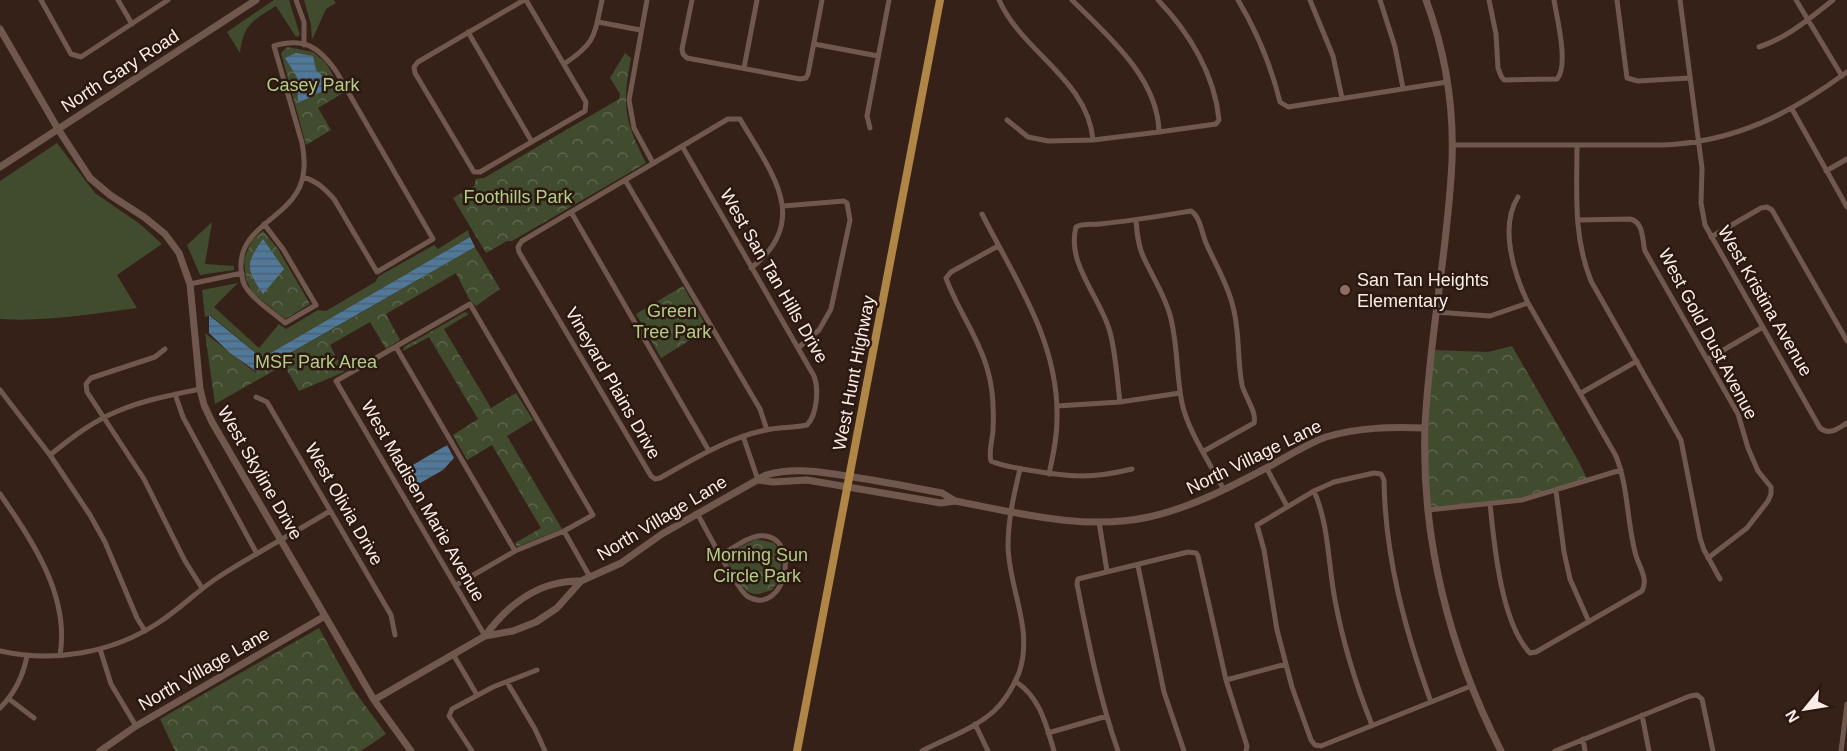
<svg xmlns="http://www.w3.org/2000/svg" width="1847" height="751" font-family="Helvetica,sans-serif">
<defs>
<pattern id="park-crowns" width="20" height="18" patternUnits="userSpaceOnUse" patternTransform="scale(1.5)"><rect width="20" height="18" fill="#414b2e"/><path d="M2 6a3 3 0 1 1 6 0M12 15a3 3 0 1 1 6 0" fill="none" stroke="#5d654c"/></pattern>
<pattern id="water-rules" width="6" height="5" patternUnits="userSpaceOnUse" patternTransform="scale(1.5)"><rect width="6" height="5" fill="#507899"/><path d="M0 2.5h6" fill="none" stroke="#4e6273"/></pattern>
</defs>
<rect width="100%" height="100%" fill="#362119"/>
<path fill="#414b2e" d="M274,0H289L300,35L296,37L276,6C253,20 243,25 240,53L227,32Z
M304,0H334L336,3L326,9L312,40L311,25Z
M57,143L95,193L140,224L162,244L117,275L137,308C91,314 46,322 0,319V181Z
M212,222L205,264L234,266V270L200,275L187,245Z
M468,230L470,237L262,358L210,315L205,317L202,290L238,283L214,307L259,348L279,324L286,329L318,310L326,311L375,282L379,276L434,245L438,249Z"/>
<path fill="url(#park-crowns)" d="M287,47L313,52L326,63L343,93L318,108L331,130L306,145L281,53Z
M625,53L631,58C622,106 624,119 646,163L512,241H507L486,253L453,198L474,186L476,179L484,178L619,99L620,94L610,78Z
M263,231L278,249L310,304L285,319L253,293L246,280L244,259L252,240Z
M475,247L500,289L476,306L469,299L456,273L386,314L400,340L386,349L370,322L330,345L344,372L299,391L284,365L215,404L205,333L256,373Z
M683,286L708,329L661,358L636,314Z
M465,312L469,314L444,329L491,408L516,393L531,417L533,420L507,436L562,529L517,547L515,543L541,528L492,445L467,460L453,435L478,419L429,337L403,351L404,347Z
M1512,346L1579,462L1588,481L1535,497L1428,510L1426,470L1433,350L1488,352Z
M756,539L774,543L782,554L779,580L772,590C767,591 762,594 757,594C740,595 731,567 724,555Z
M319,628L353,689L386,734L361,751H175L160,719Z"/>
<path fill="url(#water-rules)" d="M296,53L313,56L316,70L333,86L298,103L297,77L285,58Z
M470,237L475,247L257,372L230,353L209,333V315L262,358Z
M263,239L284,269L263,294C246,269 245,264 263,239Z
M447,445L454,458L443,470L408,490L399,473Z"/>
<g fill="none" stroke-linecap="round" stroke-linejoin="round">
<path stroke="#70584e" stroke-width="5" d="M41,0L71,54L81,57L168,0
M118,0L132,24
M296,0L304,22V45
M524,0L418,62L414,67L415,73L474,172H480L585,111L586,102L526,0
M647,0L629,100L634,128L653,163
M692,0L682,49L683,54L687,58L800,79L806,78L808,74L822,0
M999,0C1022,52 1088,80 1093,140
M1072,0C1108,36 1158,78 1159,132
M1238,0C1257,32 1271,65 1280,102L1288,107L1447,82
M1310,0L1333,56L1342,98
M1380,0L1395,47L1403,88
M1489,0L1496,34L1498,68L1501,76L1504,80L1557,79C1569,66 1557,18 1554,0
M1617,0L1627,78L1638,81L1690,78
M1680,0L1702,168L1701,203L1705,225L1820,428C1830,436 1838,428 1847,423
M1796,0L1842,76
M598,22L640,30
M468,32L532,142
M814,44L878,56
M1759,47C1787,38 1810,18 1833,0
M564,64C596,43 594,36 602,0
M744,68L757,0
M1792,109L1847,207
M1007,120L1028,137L1048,141L1093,140L1159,132L1216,124L1219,120C1215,75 1189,32 1158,0
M870,128L867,116L889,0
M1452,145H1663C1735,142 1790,114 1847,72
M1577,145C1577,193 1573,236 1591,281L1681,440L1700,538L1704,550L1720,579
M682,146L814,376C819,389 817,415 807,425C793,428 779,427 766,430C727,438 694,459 660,478L655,479L651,476L519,252L518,247L522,241L728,119H740C770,171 813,220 751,268
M1826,171L1847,159
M625,180L760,409L767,430
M783,206L844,201L847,203L850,220L831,309L819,330L798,348
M571,212L709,451
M982,214C1015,279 1059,342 1057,419C1057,438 1053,456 1049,474
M1136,220C1137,233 1138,245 1143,256C1152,276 1164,294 1170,315C1178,344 1176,374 1182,403C1187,429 1211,465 1224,490
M1578,220L1630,219C1644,222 1642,240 1645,251L1738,414L1748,448L1758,471L1771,487V494L1768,501L1747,528L1708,558
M264,224L283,249L316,305L285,323C273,312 257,303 247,289C242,283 242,276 241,268C239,230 281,220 297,192C306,177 305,160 302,143L274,46C304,37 319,47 336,71L433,239L377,272L334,199C325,189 317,181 303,177
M1711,237L1761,208L1767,207L1772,210L1847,341
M998,246L951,272L946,278C957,309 978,336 987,368C993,387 994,409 993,429C993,439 988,451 991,461C1002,466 1016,468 1028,470C1069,477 1092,479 1132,469
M190,284L242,273
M1436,312L1490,316L1528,303
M396,347L515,551
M165,349L155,357L91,378L86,384L87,392L144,479L185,561L202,588
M1708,359L1763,327
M0,390L50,455L90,515L105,542L137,618L145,631
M1581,393L1637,361
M175,394L183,417L257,554
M256,397L267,402L391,615L395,635
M1120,402C1117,379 1116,355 1110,332C1101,298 1066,264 1076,227C1083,223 1092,225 1100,224C1130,221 1160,216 1191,211C1200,216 1202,234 1206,243C1215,264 1228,284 1233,307C1240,332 1237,359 1242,385C1245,397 1257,412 1254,423L1204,451
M1057,406L1120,402L1180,393
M743,436L758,480
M50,455C71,438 93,421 118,411C144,400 172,395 200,389
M1266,467L1287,506
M1314,491C1329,525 1328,564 1335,600C1343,643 1356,685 1372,725
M1556,491L1564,552L1570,579L1589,622
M0,494C32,540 70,596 60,655
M1490,503C1494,544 1501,623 1530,653L1536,652L1642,591C1649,578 1638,566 1635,552C1627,521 1628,486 1616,456L1528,303C1514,274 1499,227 1518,197
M1428,510L1522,500L1621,470
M697,513C705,527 737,590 747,596C786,620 804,531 758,536C745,538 732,549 721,555
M1099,522L1107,571
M564,531L590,577
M1138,566L1164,692L1184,751
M456,585L515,551L564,531L593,515L470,304L336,381L485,636
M100,649L111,684L136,726
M0,651C54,663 112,653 158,623C180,609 198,590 220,576C256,553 294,533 330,511
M453,654L477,695
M1226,680L1286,664
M1015,681C1040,697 1046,724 1054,751
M507,682L535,729L545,751
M9,699L34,718
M1431,702C1405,630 1385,557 1384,480L1381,474L1374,473L1334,482L1314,491L1257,525L1264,550L1277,630L1292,687L1311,740L1315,745L1321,746L1471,686
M0,708C15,693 23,677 27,656
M1642,715L1649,751
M975,724L988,751
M1048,733L1107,716
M1583,739L1585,751
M472,751L449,716L452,709L493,687L537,670
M922,751C945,739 974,729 994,711C1005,701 1013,687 1019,673C1034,629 1009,590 1008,546C1008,520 1014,494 1020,469
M1118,751C1099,697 1088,640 1077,584L1078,579L1188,552L1196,553L1198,556L1226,680L1247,746L1246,751
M1555,751L1690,696L1697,695L1702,699L1713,751
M1841,751L1847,704"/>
<path stroke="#70584e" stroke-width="7" d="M1426,0C1445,51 1454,106 1452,161C1448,250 1429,338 1425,427C1421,540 1450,651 1501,751
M0,29L58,129L90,178L110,195L144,217L165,234L179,253L190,284L200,389L204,405L212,422L374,700L411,751
M0,167L256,0
M758,480L773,482L807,480L941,503L955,501C1019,513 1084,531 1149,517C1193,507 1230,487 1270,466C1288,456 1307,444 1326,437C1360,427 1391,427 1425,428
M485,636C508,604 540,580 581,581
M374,700L485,636L513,631L536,622L557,608L581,581L621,563L662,534L766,475C797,466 828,473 859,478C887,482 914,488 942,493L955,501
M100,751L136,726L325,616"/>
<path stroke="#b08647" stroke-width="8" d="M797,751L940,0"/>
</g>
<circle fill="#8d6e63" stroke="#2b1810" stroke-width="2" cx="1345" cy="290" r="6"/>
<g text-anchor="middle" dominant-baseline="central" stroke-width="5" stroke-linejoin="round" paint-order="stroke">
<g font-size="18" fill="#faece6" stroke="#2b1810">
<text transform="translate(120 71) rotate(-33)">North Gary Road</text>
<text transform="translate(774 276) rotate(60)">West San Tan Hills Drive</text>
<text transform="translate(1765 301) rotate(60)">West Kristina Avenue</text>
<text transform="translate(1708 334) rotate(62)">West Gold Dust Avenue</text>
<text transform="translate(854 373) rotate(-79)">West Hunt Highway</text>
<text transform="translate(613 383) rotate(60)">Vineyard Plains Drive</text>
<text transform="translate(1254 457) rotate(-26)">North Village Lane</text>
<text transform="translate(260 473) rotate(60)">West Skyline Drive</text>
<text transform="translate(423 501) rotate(60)">West Madisen Marie Avenue</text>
<text transform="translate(344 504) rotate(60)">West Olivia Drive</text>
<text transform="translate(662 518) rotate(-31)">North Village Lane</text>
<text transform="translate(204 669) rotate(-30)">North Village Lane</text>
</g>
<g font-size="18" fill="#b3cd86" stroke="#2b1810">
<text x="313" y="85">Casey Park</text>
<text x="518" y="197">Foothills Park</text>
<text x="672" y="311">Green<tspan x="672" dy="21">Tree Park</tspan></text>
<text x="316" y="362">MSF Park Area</text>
<text x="757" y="555">Morning Sun<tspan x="757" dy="21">Circle Park</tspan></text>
</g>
<g font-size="18" fill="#faece6" stroke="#2b1810" text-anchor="start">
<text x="1357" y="280">San Tan Heights<tspan x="1357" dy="21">Elementary</tspan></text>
</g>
</g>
<g transform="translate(1805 709) rotate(240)" stroke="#2b1810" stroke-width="4.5" paint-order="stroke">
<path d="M0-4.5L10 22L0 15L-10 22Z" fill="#faece6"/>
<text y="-9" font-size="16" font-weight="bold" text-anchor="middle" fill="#faece6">N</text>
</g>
</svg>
